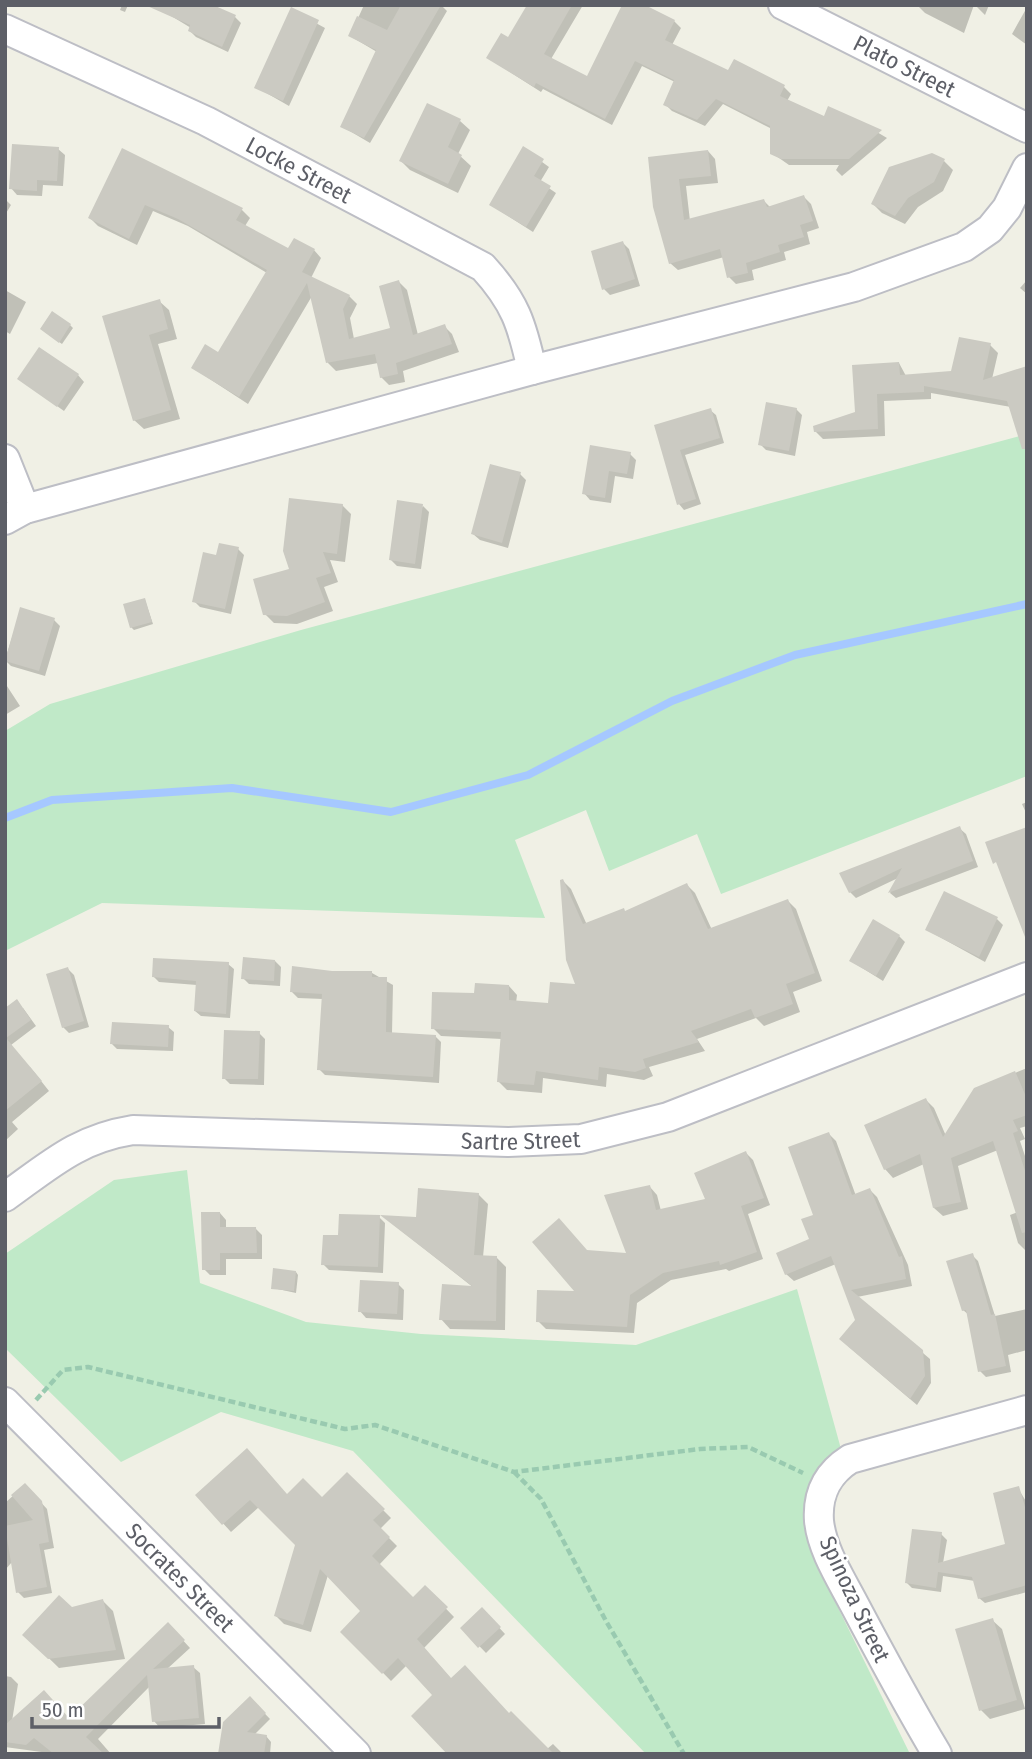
<svg xmlns="http://www.w3.org/2000/svg" width="1032" height="1759" font-family="'Fira Sans Condensed',sans-serif">
<rect width="100%" height="100%" fill="#f0f0e5"/>
<path fill="#c0e9c8" d="M1027,434V776L721,894L697,834L609,871L586,810L515,840L545,918L102,903L5,951V731L50,704L301,630Z
M187,1170L200,1283L306,1322L421,1334L636,1345L797,1289L841,1449L807,1521L819,1569L910,1754H646L353,1451L221,1412L121,1462L5,1348V1254L114,1180Z"/>
<path fill="#0003" d="M122,5H128L125,12L120,10Z
M364,5H441L447,11L370,143L343,127L377,52L350,36Z
M529,5H583L551,59L588,78L674,21L681,28L672,45L729,72L735,62L784,87L791,94L787,101L825,118L860,122L887,138L842,176L836,170L839,165H789L772,153V129L723,104L705,126L672,111L665,104L675,82L642,66L612,125L543,89L541,92L488,58L509,40Z
M917,5H974L964,33L925,13Z
M975,5H989L985,15Z
M1026,9L1027,10V45L1012,34Z
M292,10L325,28L289,106L256,87Z
M168,14L235,17L241,23L228,52L196,37L190,31L191,28Z
M460,121L470,130L458,154L471,166L458,193L410,170L401,161Z
M58,149L65,155L63,186L43,185L42,196L17,195L11,188Z
M524,149L549,167L540,182L556,193L533,232L491,205Z
M123,150L242,210L250,218L245,226L289,251L314,250L321,258L311,278L349,296L357,304L350,318L354,339L392,329L399,282L407,290L418,335L444,326L452,334L459,352L403,371L405,382L389,385L381,377L378,363L336,371L328,363L312,296L248,404L193,368L219,354L267,273L188,226L153,211L137,245L98,226L90,218Z
M708,151L715,159L718,183L686,186L690,221L764,201L770,207L804,197L811,204L819,228L807,232L810,244L784,252L786,260L752,270L754,280L736,284L729,277L724,257L678,270L670,263L650,158Z
M944,161L953,170L943,191L918,207L905,224L882,213L873,204Z
M5,199L11,205L5,215Z
M623,243L629,249L640,286L610,295L604,289Z
M1027,280V294L1020,288Z
M5,290L26,302L10,334L5,331Z
M159,301L169,310L177,339L158,344L180,419L144,429L134,420L104,317Z
M70,325L73,328L62,344L45,332Z
M990,345L998,353L992,379L1023,369L1011,407L931,393V399L884,401L885,436L823,439L815,431L857,413L899,363L906,376L953,373Z
M78,375L84,382L64,411L19,379Z
M796,409L802,415L795,456L766,450L760,444Z
M710,410L716,415L724,443L685,455L701,504L684,510L679,504L656,426Z
M591,447L630,454L636,460L633,479L615,476L611,503L590,500L584,493Z
M520,474L526,480L508,548L480,540L473,534Z
M342,505L351,514L345,562L330,560L338,582L324,587L333,611L297,624L274,623L265,614L291,570Z
M423,506L429,512L421,569L397,566L391,560Z
M238,549L244,555L231,614L200,607L194,601L218,557Z
M145,600L153,624L134,630L131,627Z
M21,609L54,620L60,626L45,676L11,666L5,660Z
M5,683L20,706L5,715Z
M1027,802V815L1022,804Z
M959,828L966,834L978,867L896,898L890,893L898,878L856,898L850,892Z
M563,881L571,889L587,925L626,913L687,885L695,893L712,930L788,901L796,909L822,981L793,992L800,1012L764,1026L756,1018L697,1039L705,1051L649,1067L653,1076L644,1080L607,1074L606,1087L543,1078L542,1093L507,1090L499,1082L502,1039L441,1036L433,1028L476,995L509,986L517,995L516,1003L550,1005L577,986Z
M997,919L1003,925L985,962L927,930Z
M899,936L905,942L883,981L851,961Z
M275,961L281,967L280,986L249,984L243,978Z
M228,964L234,969L230,1018L201,1016L195,1011L197,985L159,982L153,976Z
M68,969L74,975L89,1027L69,1033L63,1027Z
M331,973H372L393,985L392,1034L435,1036L441,1042L439,1083L325,1075L319,1069L323,999L298,998L292,992Z
M23,1008L36,1026L11,1045L5,1039V1010Z
M168,1027L174,1032L173,1051L117,1049L112,1044Z
M259,1033L265,1039L264,1085L230,1084L224,1078Z
M30,1067L49,1091L12,1122L18,1129L5,1141V1072Z
M1027,1068V1126L1020,1128L1025,1139L1020,1141L1027,1162L1026,1251L1018,1243L1010,1215L1018,1212L998,1150L958,1166L968,1209L943,1216L934,1208L924,1164L893,1178L885,1169L866,1126L926,1100L934,1108L946,1136L975,1089Z
M829,1134L836,1141L856,1196L870,1190L877,1197L908,1265L912,1286L857,1297L930,1359L931,1383L917,1405L848,1346L857,1321L836,1264L794,1281L786,1274L778,1254L811,1240Z
M746,1153L753,1160L770,1205L748,1214L763,1259L729,1271L726,1269L671,1280L637,1303L634,1333L546,1329L538,1321L578,1293L587,1252L628,1255L650,1187L657,1195L661,1211L707,1200Z
M478,1194L488,1204L483,1257H496L506,1267L505,1330L450,1329L441,1319L474,1288L384,1217L418,1219Z
M220,1213L226,1220V1228H255L262,1235V1259H226V1275H210L204,1269Z
M379,1217L385,1223L383,1273L329,1270L323,1264L340,1237Z
M972,1255L978,1261L995,1316L1027,1309V1350L1008,1355L1011,1372L986,1377L980,1371L969,1315L963,1310Z
M296,1272L298,1275L296,1293L273,1288Z
M398,1284L404,1290L403,1320L366,1318L360,1311Z
M347,1474L391,1518L380,1529L397,1546L379,1565L413,1599L425,1587L454,1617L424,1648L452,1680L509,1715L547,1749L553,1744L563,1754H452L435,1696L407,1665L391,1681L343,1632L363,1611L328,1575L311,1632L284,1624L276,1616L297,1545L259,1507L231,1532L197,1495L322,1500Z
M25,1485L47,1509L54,1548L44,1550L52,1593L24,1598L18,1592L12,1562L5,1570V1503Z
M1018,1488L1027,1503V1592L985,1603L979,1598L975,1581L943,1576L941,1592L912,1588L907,1583L941,1534L947,1540L943,1563L1007,1546Z
M103,1601L113,1611L125,1659L59,1668L25,1635L71,1609Z
M482,1609L505,1634L486,1653L462,1628Z
M992,1620L1002,1629L1025,1709L990,1719L981,1710Z
M168,1624L190,1648L167,1669L193,1667L200,1673L205,1724L160,1728L154,1721L150,1686L98,1739L111,1754H56L5,1747V1676L11,1677L18,1684L12,1721L69,1720Z
M250,1698L270,1719L254,1735L266,1736L271,1742L270,1754H220Z"/>
<g fill="none" stroke-linecap="round" stroke-linejoin="round">
<path stroke="#a6c8ff" stroke-width="8" d="M5,818L52,800L232,788L391,812L528,775L672,701L795,655L1027,604"/>
</g>
<path fill="#cbcac2" d="M145,5H213L236,15L222,47L188,31L190,25Z
M401,5H441L364,138L340,127L376,50L348,36L357,16L387,30Z
M527,5H572L544,54L587,76L622,5H645L675,20L665,40L728,70L734,59L785,85L780,96L824,116L828,106L882,130L849,159H781L770,154V126L716,99L697,120L663,105L674,80L635,61L605,119L536,83L534,87L486,58L501,33L508,37Z
M291,7L319,20L283,101L254,88Z
M427,103L461,119L448,147L462,155L448,184L399,161Z
M12,144L59,147L57,181L37,180V191L9,189Z
M523,146L544,159L534,176L551,186L526,227L489,205Z
M122,148L243,208L236,220L288,248L294,238L315,249L302,272L350,295L343,309L349,339L390,328L379,286L399,280L413,335L445,324L452,344L396,363L398,374L380,378L375,354L326,363L307,283L239,397L191,368L205,344L218,352L267,270L178,219L145,205L129,239L88,218Z
M708,150L711,176L679,179L684,220L764,199L767,207L804,195L813,221L800,225L804,237L778,245L780,252L746,263L748,273L727,278L720,249L669,264L653,207L648,157Z
M932,153L945,159L934,182L908,198L895,216L871,204L889,167Z
M623,241L635,279L602,290L591,251Z
M160,299L168,329L149,335L171,410L133,421L102,316Z
M52,311L71,324L59,343L40,329Z
M959,337L991,343L983,380L1027,366V449H1022L1007,401L924,386V392L877,394L878,429L814,432L813,426L855,412L852,365L899,362L900,375L951,371Z
M39,347L79,374L57,407L17,379Z
M766,402L797,408L789,451L758,445Z
M711,408L720,438L680,450L696,499L677,505L654,425Z
M590,445L631,452L627,474L609,471L605,498L582,494Z
M490,464L521,472L502,543L471,534Z
M289,498L343,504L337,554L323,552L331,573L316,578L325,602L287,616L263,615L253,579L289,569L283,551Z
M397,500L423,504L415,564L389,560Z
M219,543L239,547L225,609L192,602L203,552L216,555Z
M145,598L152,622L130,628L123,604Z
M20,607L55,618L39,671L5,661Z
M960,826L973,861L888,893L902,868L849,893L839,873Z
M1027,827V937H1025L996,862L993,864L985,842Z
M563,879L583,924L624,908L625,911L687,883L708,929L788,899L815,973L786,984L793,1004L755,1018L751,1009L691,1031L699,1042L643,1059L646,1068L635,1072L599,1067L598,1080L536,1071L534,1085L497,1082L501,1032L431,1029L432,992L474,993L475,983L509,985V1000L548,1003L550,982L575,984L566,960L560,880Z
M944,891L998,917L979,957L925,930Z
M873,919L900,935L876,976L849,961Z
M243,957L275,960L274,981L241,979Z
M153,958L229,962L226,1014L194,1011L196,981L152,977Z
M292,966L332,971H372V977H387L386,1032L436,1035L433,1077L317,1070L322,994L290,992Z
M68,967L84,1021L62,1028L46,974Z
M17,999L31,1020L6,1038L42,1081L5,1111V1008Z
M112,1022L169,1025L168,1047L110,1044Z
M224,1030L260,1031L258,1079H222Z
M1015,1071L1027,1099V1115L1013,1120L1018,1131L1013,1133L1027,1177V1232L1022,1233L993,1141L951,1158L961,1202L933,1208L920,1154L884,1170L864,1125L926,1098L943,1137L974,1088Z
M829,1132L852,1195L870,1188L899,1257L902,1256L906,1279L851,1290L923,1350L925,1376L910,1399L839,1339L855,1320L831,1256L785,1275L776,1253L809,1239L801,1219L813,1215L788,1147Z
M746,1151L764,1198L741,1206L757,1252L720,1265L719,1261L663,1273L630,1295L627,1327L536,1322L537,1290L574,1291L532,1242L559,1218L587,1250L626,1253L604,1195L650,1185L656,1210L705,1199L694,1173Z
M418,1188L479,1193L474,1255L497,1256L496,1321L439,1320L442,1284L472,1286L380,1215L416,1217Z
M201,1212H220V1227H256L257,1253H220V1270H202Z
M339,1214L380,1215L378,1267L321,1265L323,1235H338Z
M973,1253L991,1315L995,1314L1006,1366L978,1372L966,1310L962,1311L946,1261Z
M273,1268L296,1271L294,1291L271,1289Z
M360,1280L399,1282L397,1314L358,1312Z
M247,1448L287,1494L303,1478L322,1497L347,1472L385,1509L373,1520L390,1537L372,1556L413,1597L425,1585L448,1607L417,1639L451,1678L465,1665L509,1713L511,1711L554,1754H447L411,1716L432,1695L398,1658L382,1674L340,1632L360,1611L320,1569L303,1625L274,1616L295,1545L250,1500L222,1525L195,1495Z
M25,1483L42,1501L49,1542L39,1544L47,1587L16,1593L5,1526L33,1520L11,1495Z
M1019,1486L1027,1514V1585L978,1599L972,1577L938,1572L936,1588L905,1583L912,1529L942,1532L938,1563L1005,1544L993,1493Z
M59,1595L72,1607L103,1599L116,1650L48,1659L22,1635Z
M482,1607L501,1627L478,1648L460,1628Z
M993,1618L1017,1700L979,1711L955,1629Z
M168,1622L185,1640L153,1669L194,1665L199,1718L152,1722L147,1675L86,1737L104,1754H54L34,1738L26,1745L5,1742V1725L44,1690L69,1718Z
M250,1696L266,1713L247,1732L267,1735L264,1754H218L223,1722Z"/>
<g fill="none" stroke-linecap="round" stroke-linejoin="round">
<g stroke="#bdbec5" stroke-width="32">
<g id="minor">
<path id="s1" d="M783,5L1027,128"/>
<path id="s2" d="M5,29L206,121L483,267C515,302 522,324 532,370"/>
<path d="M5,459L25,509"/>
<path d="M5,520L25,509L532,370L854,287L964,247L990,229L1007,208L1027,168"/>
<path id="s3" d="M5,1197C50,1165 77,1139 133,1130L508,1142L581,1139L668,1117L1027,977"/>
<path id="s4" d="M5,1402L356,1754"/>
<path d="M937,1754C908,1705 881,1655 854,1604C841,1579 822,1550 819,1521C817,1493 828,1473 850,1459L1027,1410"/>
</g>
</g>
<path stroke="#99cab0" stroke-width="4.5" stroke-dasharray="7 3.5" stroke-linecap="butt" d="M36,1400L63,1370L88,1367L345,1429L375,1425L514,1472L700,1449L748,1447L803,1473
M514,1472L541,1499L606,1621L684,1754"/>
<use href="#minor" stroke="#fff" stroke-width="28"/>
</g>
<g text-anchor="middle" dominant-baseline="central" stroke-width="5" stroke-linejoin="round" paint-order="stroke">
<g font-size="23" fill="#5d5f67" stroke="#fff">
<text stroke="none"><textPath href="#s1" startOffset="136">Plato Street</textPath></text>
<text stroke="none"><textPath href="#s2" startOffset="326">Locke Street</textPath></text>
<text stroke="none"><textPath href="#s3" startOffset="534">Sartre Street</textPath></text>
<text stroke="none"><textPath href="#s4" startOffset="248">Socrates Street</textPath></text>
<text transform="translate(855 1599) rotate(65)">Spinoza Street</text>
</g>
</g>
<rect width="1032" height="1759" fill="none" stroke="#5d5f67" stroke-width="14"/>
<path d="M32 1717v10h187v-10" fill="none" stroke="#5d5f67" stroke-width="3.5"/>
<text x="42" y="1717" font-size="21" fill="#5d5f67" stroke="#ffffff" stroke-width="5" paint-order="stroke">50 m</text>
</svg>
